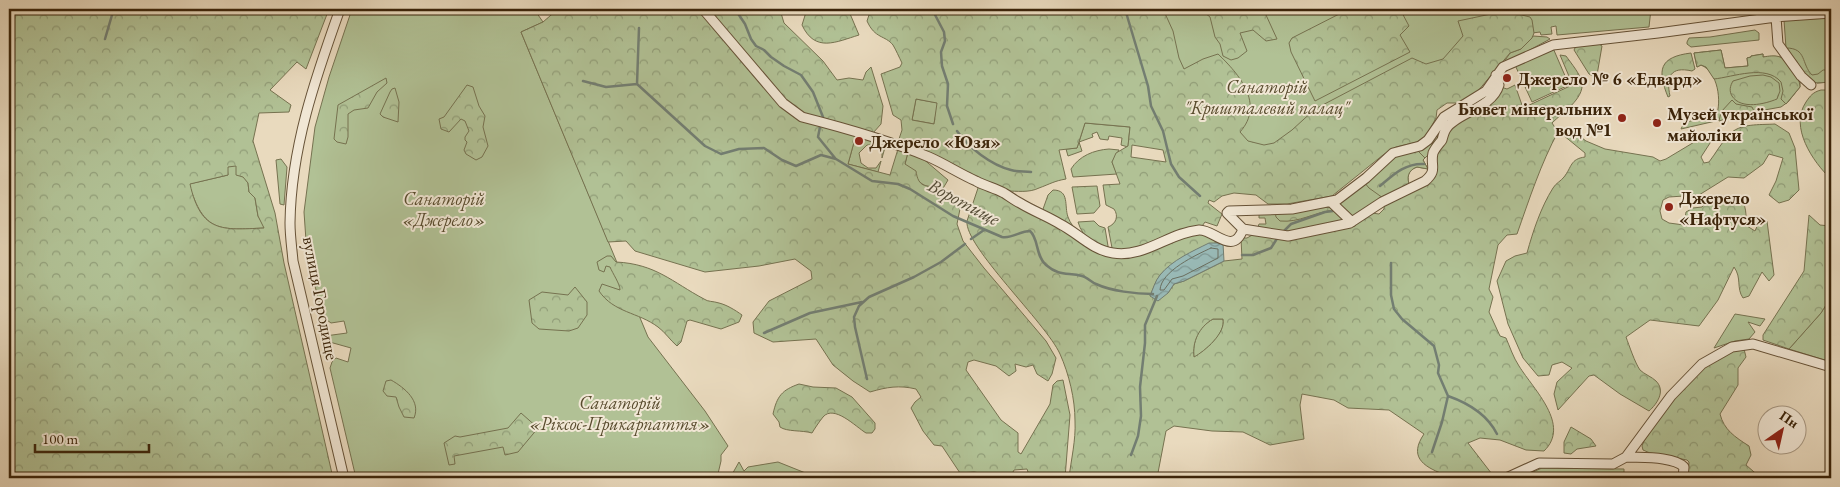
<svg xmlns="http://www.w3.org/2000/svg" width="1840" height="487" font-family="'EB Garamond',serif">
<defs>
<pattern id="forest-crowns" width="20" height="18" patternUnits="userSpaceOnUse" patternTransform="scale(1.25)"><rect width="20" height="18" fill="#b1c195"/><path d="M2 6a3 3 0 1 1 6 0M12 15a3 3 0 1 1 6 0" fill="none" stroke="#919d78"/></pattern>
<pattern id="water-waves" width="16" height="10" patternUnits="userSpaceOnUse" patternTransform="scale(1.25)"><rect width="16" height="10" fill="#99bab7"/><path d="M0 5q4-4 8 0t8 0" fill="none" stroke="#7e9793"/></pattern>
</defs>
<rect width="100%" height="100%" fill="#e9dabe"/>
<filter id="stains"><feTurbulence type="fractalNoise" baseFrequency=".004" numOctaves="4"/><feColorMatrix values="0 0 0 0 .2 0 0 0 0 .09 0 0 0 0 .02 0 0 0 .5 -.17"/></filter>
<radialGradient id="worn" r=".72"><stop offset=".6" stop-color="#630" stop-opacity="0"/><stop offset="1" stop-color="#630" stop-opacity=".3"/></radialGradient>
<path fill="#b1c195" stroke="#767250" d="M361,9H534L543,22L521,32L648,337L705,411L728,446L721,455V461L717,478H356L330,368L332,362L336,358L348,362L351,348L326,341L325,336L347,333L344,321L331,323L323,317L307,255L304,212L315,127L329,77L351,12Z
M1142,9H1651L1649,27L1557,35L1556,26L1551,27L1552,34L1541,35L1540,32L1524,34L1247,182Z
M1831,18V82L1817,83L1786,48L1784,20Z
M1755,30L1759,33V40L1691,47L1687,44V42L1689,38L1710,37Z
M1533,36L1547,37L1550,39L1502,65L1510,53L1521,49Z
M1553,48L1569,85L1532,102L1515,65Z
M1721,50L1725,68L1748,66L1747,58L1751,57V56L1763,54V57H1780L1800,82V87L1788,102L1781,107L1759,111L1681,129C1686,116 1705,122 1716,117C1722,101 1718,72 1701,65L1697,67L1694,53Z
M916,99L938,103L934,124L912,120Z
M1458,112L1431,152L1423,160L1428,169L1417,167C1408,170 1406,178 1410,186L1353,218L1338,204L1340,200L1417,150L1443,120Z
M1085,123L1130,127L1128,147L1121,145L1122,138L1109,136L1108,140L1100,139L1097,132L1092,134L1093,137L1079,142L1082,151L1068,156L1066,149L1077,148Z
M856,135L886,144L882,158V150L875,145H867L859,153L861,163L868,168H876L881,161L878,172L848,164Z
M1109,149L1119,150L1112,162L1117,174L1073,177L1071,169C1079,156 1094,150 1109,149Z
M908,152L921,157L948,180L942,190C932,185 933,188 926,186C918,183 910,171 905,164Z
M281,159L287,167L284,205L280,204L276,160Z
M236,165L248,183L249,192L255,198L258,216L265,228C219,230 204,233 189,184L228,175L227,167Z
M1330,207L1344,221L1289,232L1258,227L1259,224H1266L1265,218H1259V213Z
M1831,297V362L1789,349L1821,313Z
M1735,314L1765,319L1760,326L1748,322L1755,332L1749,339L1735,341L1714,348Z
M1213,319H1223C1226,334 1205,350 1194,358C1192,342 1198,327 1213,319Z
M739,462L744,471L748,467L778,462L818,478H730Z
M1542,468L1624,469V478H1519Z"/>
<path fill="url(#forest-crowns)" stroke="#767250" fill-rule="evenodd" d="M9,9H329L306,69L297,62L270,90L291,105L289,112L259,113L253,141L275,213L284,263L333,478H9ZM236,166V175L243,177L248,183L249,192L255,198L258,216L264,228C222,230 201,233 190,184L228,175V167Z
M558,9H698L779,105L800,120L856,135L848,164L890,175L898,149L908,152L905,164L916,171C917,178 919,185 927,186C930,187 932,185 935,186C944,188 956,197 961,204L957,224L963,241L984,268L1046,341L1056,358L1052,374L1048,381L1037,374L1033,365L1026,367L1015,364L1016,371L1009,376L996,366L974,360L968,362L966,370L1001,420L1018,433V452L1021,454L1050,404L1053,385L1057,381L1063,380L1070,415L1065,478H1030L1027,469L1014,470L1010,478L974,472L960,473L942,446L934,445L923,431L911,408L915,402L921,397L916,389C899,385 887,387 870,392L853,381L833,365L816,339L773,342L754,333L753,322L769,301L812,279L811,271L795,259L759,266L705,272L635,251L626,241L608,242L521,32L543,22Z
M707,9H776L781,13L784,23L823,61L837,80L849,78L863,80L866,72L871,67L883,106L881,124L873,133L802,113L782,98Z
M807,9H848L859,35C836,42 815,53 802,25Z
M870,9H1163L1173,31L1179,58L1184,69L1203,59L1218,54C1239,74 1265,104 1240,132L1248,141L1264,145L1274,143L1292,130L1315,109L1412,58L1426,64L1443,59L1463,36L1458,21L1505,11L1530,17L1532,20L1534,33L1532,38L1521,49L1510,53L1477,92L1459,103H1447L1437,110L1436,118L1426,136L1417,142L1396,147L1383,155L1332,196L1287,204H1268L1256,195L1234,193L1222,196L1214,202L1209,200L1208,203L1222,214L1217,226L1205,222L1200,229L1141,251L1113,253L1108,227C1116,224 1119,216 1114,209L1106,205L1103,185L1120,184L1112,162L1116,153L1128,146L1130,127L1085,123L1077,148L1059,150L1066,179C1054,181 1050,184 1039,188C1029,193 1017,191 1006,191L898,142L902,130L901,120L893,115L881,74L900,67L902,63C899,57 896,50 893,45C885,35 875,39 867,21L870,12ZM916,99L937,103L934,124L912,120ZM1132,145L1163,150L1166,162L1131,157Z
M1200,9H1267L1266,15L1277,39L1266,41L1253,30L1240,33L1247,51L1238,58L1231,60L1223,56L1220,44L1215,37L1210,17Z
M1349,9H1400L1409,26L1400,35L1410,52L1315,101L1291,52L1289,43L1292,38Z
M1599,44L1602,46L1597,75L1593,76L1589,74L1574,50L1576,46Z
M1786,48C1807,48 1801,64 1812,75L1818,74L1823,70H1831V82L1817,83L1810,81Z
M1721,50L1725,68L1748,66L1747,58L1751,57V56L1763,54V57C1769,56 1775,55 1780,57C1789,60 1800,77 1800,87L1786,104L1781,99L1783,91L1781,82C1766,64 1733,77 1714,79L1706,67L1701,65L1697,67L1694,53Z
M1691,53L1695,69L1692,71C1670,66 1666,77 1670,96L1668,97C1657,70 1659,57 1691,53Z
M1560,55L1566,56C1571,63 1581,75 1582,83C1584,99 1562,113 1552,123L1558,132C1541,163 1529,200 1517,234L1507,235L1498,245L1489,289L1493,297L1489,312L1500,336L1506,338C1510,347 1513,357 1519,366C1534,390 1571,425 1544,451L1526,450L1500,440L1480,438L1468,443L1495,478H1442L1443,474C1422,466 1409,456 1424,434L1389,410L1348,408L1334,400L1302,394L1300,405L1304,439L1270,445L1243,432L1212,431L1174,426L1166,431L1157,478H1069C1071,460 1076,440 1075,421C1075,399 1069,374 1060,354C1046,323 964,246 967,221L979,185L1002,194L1111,254L1201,230L1217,243C1203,244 1170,263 1160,275C1156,281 1153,289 1150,296L1168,293L1174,284L1184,281L1224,261L1242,259L1241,238H1247L1254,234L1290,238L1372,213L1379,214L1384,209V203L1425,184L1436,155L1447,132L1501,87L1507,89L1515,85L1523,108L1570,86L1571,81ZM1213,319H1223C1226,333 1205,351 1194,357C1192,342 1199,327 1213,319Z
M1763,75L1771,77L1779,83L1780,91L1777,99C1765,104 1741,110 1732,96C1729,91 1730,86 1733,81L1750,76Z
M386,78L387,83L377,92L368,108L354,110L348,114V137L346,144L337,142L334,139L338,105Z
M467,85L473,87L479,106L485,116L483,127L488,146L482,157L476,160L466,154L464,150L467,142L465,140V137L469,131L465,121L461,119L449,132L441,129L439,119L444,117Z
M395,88L399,102L398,122L383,117L380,114L390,92L392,89Z
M1821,90H1831V179C1813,162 1789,127 1806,102C1810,96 1813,92 1821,90Z
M1732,100L1736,104L1752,107L1754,111L1719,121L1721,112Z
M1775,124L1789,133L1795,148L1799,190L1789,200L1779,203L1769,195L1776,181L1783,158L1769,154L1763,164L1744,178L1728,177L1699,195L1669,197L1663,200L1660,211L1662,219L1669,223L1684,225L1686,212L1693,208L1702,207L1710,198L1715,196L1721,195L1732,201L1738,198C1748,204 1745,215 1747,226L1755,231L1759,222L1767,221L1774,275L1769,281L1762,272L1749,296L1743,298C1736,288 1742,278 1734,267L1718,300L1699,326L1650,320L1626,337C1629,345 1635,363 1640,370C1644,374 1652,377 1656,381C1666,391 1657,404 1649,411L1620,394L1594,375L1589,376L1558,410L1554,394L1557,382L1572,368L1562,362L1552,365L1549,375L1538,376L1523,358L1508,324L1497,281L1506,261L1515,256L1527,253C1533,231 1541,207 1553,188C1556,183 1561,181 1564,177C1572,167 1570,159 1585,157V153L1563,135L1569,128L1586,141L1605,149L1653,157L1660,161L1666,159L1706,135L1712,140L1701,157L1704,163L1709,162C1716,153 1721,143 1729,135C1739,123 1760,125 1775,124Z
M1417,150L1425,158L1423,160L1428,169L1417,167C1408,170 1406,178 1410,186L1383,198L1369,188L1364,182L1393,156Z
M1097,186L1100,206L1094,213L1077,214L1072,187Z
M1053,190C1070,190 1064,206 1068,217C1070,223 1075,229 1079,234L1042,212L1048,195Z
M1330,207L1334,210C1315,212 1299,223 1280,221L1276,217L1275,212Z
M1809,215L1820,225L1830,226L1831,225V297L1821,313L1789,349L1763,340V335L1804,271Z
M1094,221L1099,226L1105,228L1109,252C1095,243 1083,239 1078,222Z
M607,256H611L616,262C656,264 672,282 704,299C708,302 713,301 719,303C727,305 735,310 742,315L739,322L721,329L690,320L687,321L681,342L677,346C670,340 665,332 658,327C638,312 614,313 599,291L602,284L620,290C620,284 613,274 610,267L606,266L604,272L599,270L597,262Z
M575,287L587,302V315L578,328L569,331L539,329L532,323L529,300L542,292L568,295Z
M1744,349L1746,357L1738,368V385L1720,414C1724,430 1735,437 1749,446L1751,455L1746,465L1761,478H1688L1689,462L1687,460L1650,453L1643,450L1642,446L1644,441C1668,404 1697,356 1744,349Z
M391,380C405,388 421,401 414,418L404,417L399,407L396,397L387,396L383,391L386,381Z
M799,384L813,387L836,388L852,397L875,423V429L872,433H866C856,427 834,404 823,417C819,422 815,428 812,433C802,430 787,432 780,427L779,422L773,414C777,396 782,390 799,384Z
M521,413L538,428L518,452L505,455L503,447L454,456L455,464L449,465L444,443L455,436L460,437L508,428Z
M1571,427L1591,439L1596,446L1577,449L1571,454L1564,453V442Z"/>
<path fill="url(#water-waves)" stroke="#737e72" d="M1209,243H1223L1224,261L1184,281L1174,284L1168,293L1158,301L1150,296C1153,289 1155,281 1160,275C1172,260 1193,251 1209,243Z"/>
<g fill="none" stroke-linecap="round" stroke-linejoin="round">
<path stroke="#6a6f60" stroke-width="1" d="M1211,248L1218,249V258L1183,276L1172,279L1164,290H1160C1161,271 1196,255 1211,248Z"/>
<path stroke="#737e72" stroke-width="2.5" d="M735,9L745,24L751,39L756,46L764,50L771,57L784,66L801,75L813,92L823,117
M932,9L944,32L945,41L941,52L942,66L948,84L947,106L953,124
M1125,9L1148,86L1151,106L1163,131L1171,164L1179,177L1200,196
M639,28L637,84L705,146L721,154L739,149L764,148L782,160L796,166L821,155L836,159L872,181L898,184L910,189L953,216L1002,237C1012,239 1020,231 1030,231C1039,239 1035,255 1046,265C1060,277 1068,272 1082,276C1087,277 1091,282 1096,284C1111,291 1136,294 1153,294
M105,39L112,15L110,9
M583,81L606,87L637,84
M820,127L818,137L835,158
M957,131C969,148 991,165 1011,170C1018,172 1025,171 1031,172
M1380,186C1393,175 1405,163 1424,164
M1282,233L1291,224L1325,212L1333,211
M971,239L984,230
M1242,255H1253L1271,248L1278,237
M1391,263V295L1394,309L1402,319L1434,346L1439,365L1438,373L1448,396C1468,403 1487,414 1497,434
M764,333L810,313L862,302
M867,379L855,327L854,317L859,306L869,297L914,277L941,262L965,244
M1432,452L1442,422L1448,396
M1131,455L1138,436L1141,416L1140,387L1145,343V325L1157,296"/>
<g stroke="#665237" stroke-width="11">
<path id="minor" d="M340,9C315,79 291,148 290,223C290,236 292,249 293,261L344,478
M703,9L783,103L802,117C845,128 888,140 929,157C945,164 960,174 976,181C985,186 995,188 1004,193C1009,196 1014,200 1020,203C1033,211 1047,216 1060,224C1078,233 1092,250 1113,253C1145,258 1168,233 1199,230C1214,229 1233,257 1243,229
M1776,17L1778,44L1801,76L1811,85
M1496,75L1499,85C1492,109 1455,113 1446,129C1444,132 1443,136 1442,140C1439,144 1435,148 1433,153C1430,166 1438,170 1425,181L1382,202L1350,223L1288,236L1243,229L1227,213L1229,211L1292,209L1337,200L1366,178L1393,153L1420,146L1428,140L1444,117L1486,91L1503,67L1553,45L1658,33L1776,17L1831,13
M1331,202L1352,222
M1626,457C1641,458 1673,456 1684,467L1683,478
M1506,478L1539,463L1613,464L1626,457L1671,396L1702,364L1732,347L1753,344L1831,367"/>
</g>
<use href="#minor" stroke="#f1e7d5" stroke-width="9"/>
</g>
<g fill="#8f2418" stroke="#f1e7d5" stroke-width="2">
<circle cx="1507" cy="78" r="5"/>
<circle cx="1622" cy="118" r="5"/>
<circle cx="1657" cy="123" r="5"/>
<circle cx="859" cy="141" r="5"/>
<circle cx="1669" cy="207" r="5"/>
</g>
<g text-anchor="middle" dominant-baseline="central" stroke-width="4" stroke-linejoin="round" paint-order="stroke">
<g font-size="18" font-weight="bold" fill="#3b240a" stroke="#f1e7d5" text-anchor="start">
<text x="1517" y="78">Джерело № 6 «Едвард»</text>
<text x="1612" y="108" text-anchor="end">Бювет мінеральних<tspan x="1612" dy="21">вод №1</tspan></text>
<text x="1667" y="113">Музей української<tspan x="1667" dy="21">майоліки</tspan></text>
<text x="869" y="141">Джерело «Юзя»</text>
<text x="1679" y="197">Джерело<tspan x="1679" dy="21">«Нафтуся»</tspan></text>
</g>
<g font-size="18" font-style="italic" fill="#584b2d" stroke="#f1e7d5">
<text x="1267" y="86">Санаторій<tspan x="1267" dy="21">"Кришталевий палац"</tspan></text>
<text x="444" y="198">Санаторій<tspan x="444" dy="21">«Джерело»</tspan></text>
<text x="620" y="402">Санаторій<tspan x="620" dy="21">«Ріксос-Прикарпаття»</tspan></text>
</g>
<g font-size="18" fill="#3b240a" stroke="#f1e7d5">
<text transform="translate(321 298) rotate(79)">вулиця Городище</text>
</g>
<g font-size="19" font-style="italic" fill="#524a35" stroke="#f1e7d5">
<text transform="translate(964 202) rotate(28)">Воротище</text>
</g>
</g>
<rect width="1840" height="487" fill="none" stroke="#e9dabe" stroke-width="30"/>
<rect x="10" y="10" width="1820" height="467" fill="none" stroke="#3b240a" stroke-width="2.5"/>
<rect x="15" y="15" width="1810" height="457" fill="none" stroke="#3b240a"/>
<g transform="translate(1782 430) rotate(34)"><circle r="24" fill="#f1e7d5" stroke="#a89984"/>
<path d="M0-4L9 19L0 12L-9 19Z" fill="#8f2418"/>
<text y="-8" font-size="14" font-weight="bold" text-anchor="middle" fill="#3b240a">Пн</text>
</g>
<path d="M35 444v8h114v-8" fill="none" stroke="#3b240a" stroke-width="2.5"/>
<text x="42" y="444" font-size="15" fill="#3b240a" stroke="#f1e7d5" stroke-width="4" paint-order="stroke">100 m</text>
<rect width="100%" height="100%" filter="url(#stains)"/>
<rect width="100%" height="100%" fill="url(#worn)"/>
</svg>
